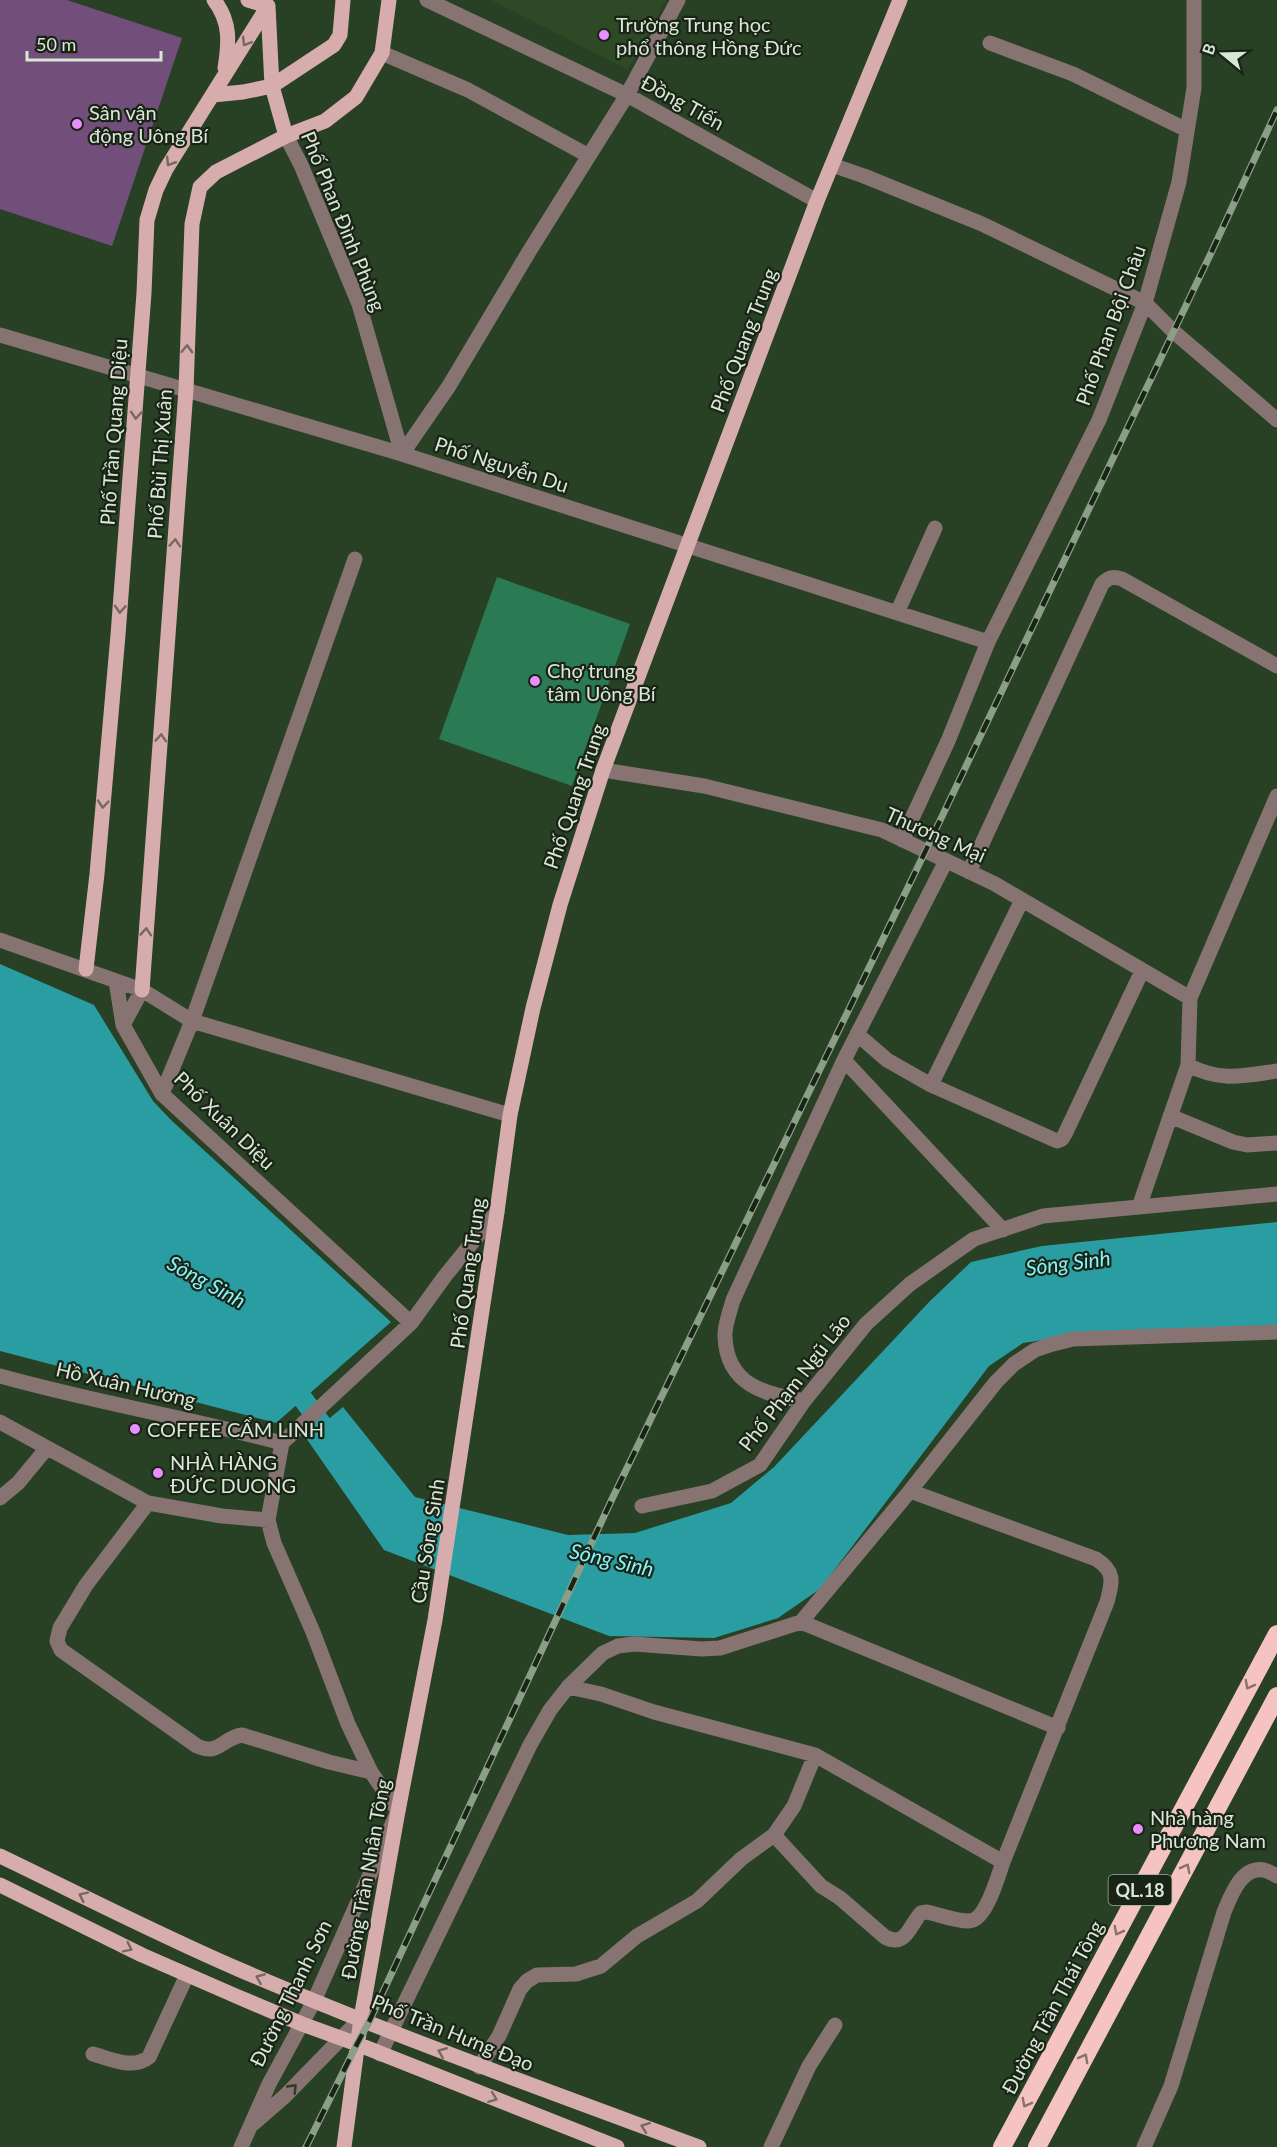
<svg xmlns="http://www.w3.org/2000/svg" width="1277" height="2147" font-family="Lato,sans-serif">
<rect width="100%" height="100%" fill="#284023"/>
<path fill="#2d4926" d="M491,0H666L628,70Z"/>
<path fill="#724f7a" d="M0,0H67L182,38L112,246L0,209Z"/>
<path fill="#2a9da2" d="M0,964L94,1005L153,1101L171,1120L391,1322L276,1423L0,1351Z
M1277,1222V1331L1064,1337L1023,1343L989,1366L820,1589L778,1618L714,1638L609,1636L384,1550L306,1438L343,1407L415,1497L568,1535L635,1533L731,1503L774,1467L930,1301L971,1262L1042,1246Z"/>
<g fill="none" stroke-linecap="round" stroke-linejoin="round">
<path stroke="#2a9da2" stroke-width="20" d="M303,1399L337,1445"/>
</g>
<path fill="#2a7a54" d="M497,577L630,624L572,786L439,739Z"/>
<g fill="none" stroke-linecap="round" stroke-linejoin="round">
<path stroke="#887373" stroke-width="15" d="M427,0L627,95L817,201
M990,43L1073,74L1187,130
M382,53L468,90L589,156
M286,136L301,165L359,304L402,454
M832,165L864,176L982,224L1145,303L1174,332L1277,420
M0,335L402,454L988,642
M402,454L449,386L530,250L627,95L678,0
M355,559L192,1021L510,1115
M897,613L935,528
M603,770L704,786L882,830L995,884L1190,998
M902,840L948,741L988,642L1099,420L1145,303L1179,182L1194,88V0
M969,872L1102,584C1109,577 1113,576 1122,579L1277,666
M0,940L142,990L192,1021L162,1094
M116,981L123,1025L162,1094L411,1323
M123,1025L142,990
M857,1034L887,1060L931,1085L1057,1141L1062,1139L1065,1134L1142,971
M844,1060L1003,1230
M1188,1065C1220,1082 1243,1076 1277,1071
M931,1085L1022,900
M1170,1116L1233,1142L1247,1145L1277,1143
M1139,1207L1188,1065L1190,998L1277,796
M0,1376C93,1402 189,1418 282,1443
M804,1401C764,1394 727,1385 725,1337C724,1326 730,1312 733,1300L844,1060L946,861
M0,1422L148,1503L222,1516L268,1520
M282,1443L411,1323L445,1276L497,1212
M0,1498L18,1483L47,1448
M148,1503L86,1585L60,1628L57,1641L61,1650L197,1746C219,1756 222,1738 242,1735L329,1762L371,1772
M642,1506L712,1491L760,1465L804,1401L866,1324L910,1284L974,1239L1043,1216L1277,1194
M801,1622L1058,1728
M568,1687L601,1694L654,1712L815,1755L1003,1862L1107,1602C1112,1582 1116,1572 1096,1559L910,1491
M774,1835L821,1886L840,1898L885,1937C906,1948 909,1926 921,1913L927,1912C940,1915 956,1921 969,1921C986,1921 998,1876 1003,1862
M93,2054C111,2059 133,2070 149,2057L187,1975
M380,2054L530,1745L550,1710L568,1687L603,1653L618,1646L634,1644L702,1649L720,1648L801,1622L910,1491L996,1382L1014,1364L1035,1350L1053,1344L1073,1339L1277,1332
M479,2067L499,2036L520,1989L527,1981L537,1975L576,1974L601,1966L637,1936L697,1901L741,1859L774,1835L794,1806L815,1755
M254,2123L285,2096L361,2018
M241,2147L269,2084L314,2001L398,1811L371,1772L348,1724L313,1632L274,1543L268,1520L282,1443
M771,2147L809,2066L835,2025
M1144,2147L1171,2086L1224,1912C1231,1896 1241,1866 1264,1870C1268,1871 1273,1874 1277,1876"/>
<path stroke="#d6adac" stroke-width="15" d="M214,0C231,22 229,43 225,68
M248,0L268,6
M268,6L272,86L286,136
M213,95L243,92L272,86L334,45L340,35L343,0
M86,969L97,874L118,635L144,293L147,220L156,190L166,169L268,6
M142,990L186,390L192,224L200,187L216,172L286,136L325,121L356,97L382,53L389,0
M0,1856C79,1894 157,1934 238,1969C389,2034 545,2090 699,2147
M0,1885L142,1955L236,1996L302,2024L357,2044L617,2147
M344,2147L361,2018L398,1811L435,1620L497,1212L510,1115L533,1008L560,905L603,770L817,201L900,0"/>
<path stroke="#f5c3c2" stroke-width="18" d="M1002,2147L1277,1634
M1037,2147L1277,1696"/>
<g stroke="#8b9e87" stroke-width="7">
<path id="rail" d="M306,2147L357,2044L369,2022L612,1499L925,852L1212,251L1277,110"/>
</g>
<use href="#rail" stroke="#192316" stroke-width="4.5" stroke-dasharray="14" stroke-linecap="butt"/>
</g>
<defs><path id="oneway-chevron" d="M-2-3.5L2.5 0L-2 3.5" fill="none" stroke-width="1.6" stroke-linecap="round" stroke-linejoin="round" transform="scale(1.5)"/></defs>
<g stroke="#786861">
<use href="#oneway-chevron" transform="translate(246 42) rotate(122)"/>
<use href="#oneway-chevron" transform="translate(170 162) rotate(122)"/>
<use href="#oneway-chevron" transform="translate(187 349) rotate(-88)"/>
<use href="#oneway-chevron" transform="translate(136 415) rotate(94)"/>
<use href="#oneway-chevron" transform="translate(175 543) rotate(-86)"/>
<use href="#oneway-chevron" transform="translate(120 609) rotate(94)"/>
<use href="#oneway-chevron" transform="translate(161 738) rotate(-86)"/>
<use href="#oneway-chevron" transform="translate(103 804) rotate(95)"/>
<use href="#oneway-chevron" transform="translate(146 932) rotate(-86)"/>
<use href="#oneway-chevron" transform="translate(83 1896) rotate(-154)"/>
<use href="#oneway-chevron" transform="translate(128 1948) rotate(26)"/>
<use href="#oneway-chevron" transform="translate(260 1978) rotate(-157)"/>
<use href="#oneway-chevron" transform="translate(442 2052) rotate(-158)"/>
<use href="#oneway-chevron" transform="translate(493 2098) rotate(21)"/>
<use href="#oneway-chevron" transform="translate(645 2127) rotate(-160)"/>
</g>
<g stroke="#87736c">
<use href="#oneway-chevron" transform="translate(1249 1685) rotate(118)"/>
<use href="#oneway-chevron" transform="translate(1186 1868) rotate(-62)"/>
<use href="#oneway-chevron" transform="translate(1118 1931) rotate(118)"/>
<use href="#oneway-chevron" transform="translate(1084 2058) rotate(-62)"/>
<use href="#oneway-chevron" transform="translate(1026 2103) rotate(118)"/>
</g>
<use stroke="#35372d" href="#oneway-chevron" transform="translate(293 2088) rotate(-46)"/>
<g fill="#e98eff" stroke="#192316" stroke-width="2">
<circle cx="604" cy="35" r="6"/>
<circle cx="77" cy="124" r="6"/>
<circle cx="535" cy="681" r="6"/>
<circle cx="135" cy="1429" r="6"/>
<circle cx="158" cy="1473" r="6"/>
<circle cx="1138" cy="1829" r="6"/>
</g>
<g text-anchor="middle" dominant-baseline="central" stroke-width="4.5" stroke-linejoin="round" paint-order="stroke">
<rect fill="#192316" stroke="#9fad9c" stroke-width="1.5" x="1108.5" y="1875" width="63" height="30" rx="4.5"/>
<g font-size="18" font-weight="bold" fill="#d9e8d6">
<text x="1140" y="1890">QL.18</text>
</g>
<g font-size="20" fill="#d9e8d6" stroke="#192316" text-anchor="start">
<text x="616" y="24">Trường Trung học<tspan x="616" dy="23">phổ thông Hồng Đức</tspan></text>
<text x="89" y="112">Sân vận<tspan x="89" dy="23">động Uông Bí</tspan></text>
<text x="547" y="670">Chợ trung<tspan x="547" dy="23">tâm Uông Bí</tspan></text>
<text x="147" y="1429">COFFEE CẨM LINH</text>
<text x="170" y="1462">NHÀ HÀNG<tspan x="170" dy="23">ĐỨC DUONG</tspan></text>
<text x="1150" y="1817">Nhà hàng<tspan x="1150" dy="23">Phương Nam</tspan></text>
</g>
<g font-size="20" fill="#d9e8d6" stroke="#192316">
<text transform="translate(683 102) rotate(29)">Đồng Tiến</text>
<text transform="translate(344 221) rotate(68)">Phố Phan Đình Phùng</text>
<text transform="translate(1110 325) rotate(-70)">Phố Phan Bội Châu</text>
<text transform="translate(743 340) rotate(-69)">Phố Quang Trung</text>
<text transform="translate(113 432) rotate(-86)">Phố Trần Quang Diệu</text>
<text transform="translate(159 464) rotate(-86)">Phố Bùi Thị Xuân</text>
<text transform="translate(502 464) rotate(18)">Phố Nguyễn Du</text>
<text transform="translate(574 796) rotate(-71)">Phố Quang Trung</text>
<text transform="translate(936 834) rotate(24)">Thương Mại</text>
<text transform="translate(225 1120) rotate(44)">Phố Xuân Diệu</text>
<text transform="translate(467 1273) rotate(-82)">Phố Quang Trung</text>
<text transform="translate(794 1382) rotate(-52)">Phố Phạm Ngũ Lão</text>
<text transform="translate(126 1384) rotate(13)">Hồ Xuân Hương</text>
<text transform="translate(427 1541) rotate(-81)">Cầu Sông Sinh</text>
<text transform="translate(365 1879) rotate(-80)">Đường Trần Nhân Tông</text>
<text transform="translate(290 1993) rotate(-64)">Đường Thanh Sơn</text>
<text transform="translate(1052 2007) rotate(-62)">Đường Trần Thái Tông</text>
<text transform="translate(453 2032) rotate(22)">Phố Trần Hưng Đạo</text>
</g>
<g font-size="21" font-style="italic" fill="#86f5fb" stroke="#192316">
<text transform="translate(1068 1262) rotate(-7)">Sông Sinh</text>
<text transform="translate(207 1281) rotate(29)">Sông Sinh</text>
<text transform="translate(612 1559) rotate(13)">Sông Sinh</text>
</g>
</g>
<g transform="translate(1223 54) rotate(289)" stroke="#192316" stroke-width="4.5" paint-order="stroke">
<path d="M0-4.5L10 22L0 15L-10 22Z" fill="#d9e8d6"/>
<text y="-9" font-size="16" font-weight="bold" text-anchor="middle" fill="#d9e8d6">B</text>
</g>
<path d="M27 51v9h134v-9" fill="none" stroke="#d9e8d6" stroke-width="3"/>
<text x="36" y="51" font-size="18" fill="#d9e8d6" stroke="#192316" stroke-width="4.5" paint-order="stroke">50 m</text>
</svg>
